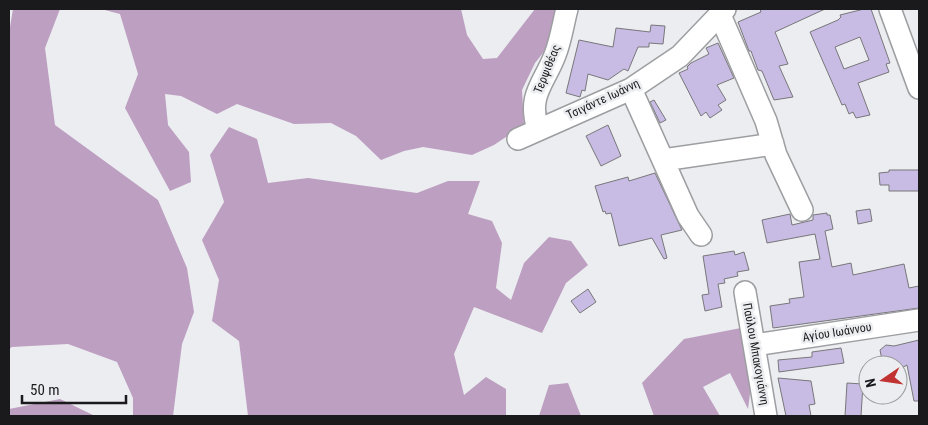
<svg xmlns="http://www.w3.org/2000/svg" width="928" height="425" font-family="'Roboto Condensed',sans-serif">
<rect width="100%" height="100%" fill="#ecedf0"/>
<path fill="#bc9fc1" d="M13,9H60L45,48L55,125L158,200L187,268L194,312L182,344L173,416H133V398L117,362L68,344L12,347L9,349V33Z
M101,9H461L467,35L483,59L497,58L535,9H564L554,39L535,63L522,90L524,125L494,145L472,155L423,147L404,151L381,160L356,136L331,123L294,124L237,104L217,114L181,96L165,94L168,125L189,152L191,182L170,191L125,108L138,74L120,14Z
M229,127L257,139L268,183L308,178L417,193L448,181H480L468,214L492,221L502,243L496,288L511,300L524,263L549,237L571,241L588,265L566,283L542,333L474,307L454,354L464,395L486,377L506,389V416H248L239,341L212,321L219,280L202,240L224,202L210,155Z
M746,327L751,386L748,409L730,373L703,387L720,416H654L642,383L684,339Z
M568,383L581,416H539L549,385Z
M60,399L95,416H9V409Z"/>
<path fill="#c8bce4" stroke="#78777a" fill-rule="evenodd" d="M760,9H825L775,32L788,64L779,66L793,97L774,100L762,71L758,70L751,51H749L738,22L761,12Z
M864,9H871L890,63L886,64L889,72L858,83L870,115L856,118L853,112L849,114L845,104L842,105L810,32L838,20L841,17L840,15ZM860,37L869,60L844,69L835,47Z
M651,25L665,26L663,44L649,43V47H638L628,71L624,69L608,80L588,74L585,91L582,90L580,97L566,93L579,40L613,47L616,28L650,32Z
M718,43L734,78L717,85L726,100L718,105L722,110L710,118L706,112L701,116L679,73L688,69L687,67L691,63L709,54L706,48Z
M654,100L666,120L660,123L650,102Z
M608,125L621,156L601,166L586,136Z
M889,170H919V191H889V185H880L879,173L889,172Z
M655,173L682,230L661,235L667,258L664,259L652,238L619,246L611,213L606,214L605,211L603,212L595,186L628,177L629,181Z
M870,209L872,221L858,224L856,211Z
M827,213V215H830L833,229L825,231L832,267L851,263L853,275L904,264L909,288L919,286V308L773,328L770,306L790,303L789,299L804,297L799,262L820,259L815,234L767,243L762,220L790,214L792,225L813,220V215Z
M734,251L735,255L744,252L749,270L737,272L738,276L724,279L725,283L718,284L722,307L705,311L702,295L709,294L703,256Z
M588,289L596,302L580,313L571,301Z
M919,340V401H914L907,365L898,370V365H883L880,350L886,345L894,346Z
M841,348L844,363L779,372L778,360L812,357V352Z
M778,378L811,381L815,404L809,405L811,416H786Z
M847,383L863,384L861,416H845Z"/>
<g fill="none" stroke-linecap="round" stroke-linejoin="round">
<g stroke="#9d9ea1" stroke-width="24">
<path id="minor" d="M890,9L919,88
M720,15L766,121L776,155L802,210
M631,89L688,216L701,235
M538,129C527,95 544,84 555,55C561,40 563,24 567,9
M518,139L631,89L680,56L725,9
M663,160L773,144
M745,292L766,416
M755,345L919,320"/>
</g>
<use href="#minor" stroke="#fff" stroke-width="21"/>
</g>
<g text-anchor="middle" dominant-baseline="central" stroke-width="5" stroke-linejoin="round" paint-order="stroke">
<g font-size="12" fill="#1a1a1c" stroke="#ecedf0">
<text transform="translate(547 69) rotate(-68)">Τερψιθέας</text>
<text transform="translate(603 99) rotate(-25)">Τσιγάντε Ιωάννη</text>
<text transform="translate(837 332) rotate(-9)">Αγίου Ιωάννου</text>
<text transform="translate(756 354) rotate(80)">Παύλου Μπακογιάννη</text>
</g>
</g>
<rect width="928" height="425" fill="none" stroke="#1a1a1c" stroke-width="20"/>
<g transform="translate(883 380) rotate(257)"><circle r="24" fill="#ecedf0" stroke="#98999b"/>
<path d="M0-4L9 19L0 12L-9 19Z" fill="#c13232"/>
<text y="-8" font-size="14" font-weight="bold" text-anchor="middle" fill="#1a1a1c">N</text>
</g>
<path d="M22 395v8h104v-8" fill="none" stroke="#1a1a1c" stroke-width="2.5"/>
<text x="30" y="395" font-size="15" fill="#1a1a1c" stroke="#ecedf0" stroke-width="4" paint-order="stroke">50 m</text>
</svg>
